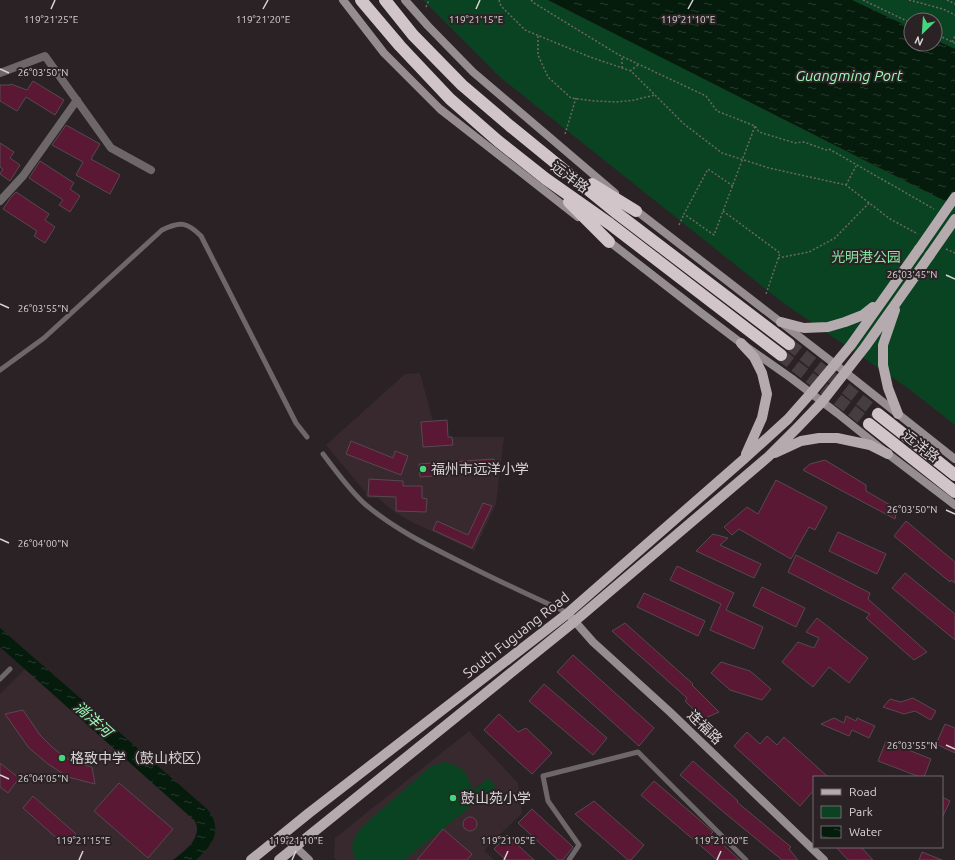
<svg xmlns="http://www.w3.org/2000/svg" width="955" height="860" font-family="Ubuntu,'Noto Sans SC',sans-serif">
<defs>
<pattern id="water-ripples" width="26" height="14" patternUnits="userSpaceOnUse"><rect width="26" height="14" fill="#051b0c"/><path d="M2 4q2-2 4 0t4 0M15 11q2-2 4 0t4 0" fill="none" stroke="#293b2f"/></pattern>
</defs>
<rect width="100%" height="100%" fill="#2b2225"/>
<path fill="#38292e" d="M420,373L433,421L447,420L448,437H504L496,504L474,551L414,523L396,513L378,498H366V493L326,445L405,374Z
M25,669L196,821L197,825V832L193,841L187,848L173,860H0V694Z
M469,731L518,783L522,813L484,850L494,860H337L334,858L335,838Z"/>
<path fill="#0a4321" d="M423,0H548L955,206V425L909,389L782,302L500,77Z
M852,0H955V49L935,40V20H911V28Z
M445,762C449,763 454,765 458,767C467,772 471,782 472,792L488,778L496,786L404,860H356C348,846 354,836 364,825L431,766Z"/>
<path fill="url(#water-ripples)" d="M548,0H852L911,28V44H935V40L955,49V206Z
M0,628L206,808C215,817 219,832 211,843C207,850 201,855 196,860H173C185,851 203,838 195,821L0,647Z"/>
<path fill="#5b1835" stroke="#554a4e" d="M33,81L64,100L55,115L26,97L17,111L0,101V85H10L11,84L27,90Z
M66,125L100,144L91,159L120,175L110,194L76,175L83,162L52,145Z
M0,143L14,152L10,158L20,165L10,181L0,174L3,169L0,167Z
M40,161L74,183L70,189L80,196L70,212L59,205L63,200L29,178Z
M16,192L49,214L45,220L55,227L45,243L34,236L37,231L3,209L11,197Z
M447,420L448,437H452L453,445L423,447L421,422Z
M351,441L393,458L395,451L408,456L401,475L346,454Z
M494,459L495,472L420,477L419,464Z
M825,460L866,485V491L897,509L895,519L803,470L810,464Z
M369,479L403,481V486H422V498L427,499L426,512L396,511V497L368,496Z
M776,480L827,507L815,530L809,527L791,559L739,529L732,535L724,527L747,507L758,514Z
M483,503L492,506L472,548L433,530L437,521L468,535Z
M906,521L955,562V583L951,580L950,582L894,536Z
M838,532L886,554L877,574L829,551Z
M713,534L728,538L720,545L761,564L754,578L696,551Z
M796,555L870,593L868,599L927,652L914,660L866,618L870,614L788,572Z
M677,566L734,593L726,610L763,627L754,649L710,630L721,604L670,580Z
M905,573L955,614V640L892,588Z
M762,587L805,608L796,627L753,606Z
M644,593L705,621L698,636L637,607Z
M817,618L868,658L849,683L829,667L813,687L782,662L798,642L814,648L819,638L806,632Z
M625,623L693,684L692,685L719,712L703,719L685,701L687,698L612,631Z
M573,655L654,728L639,746L557,672Z
M721,662L750,671L771,689L762,700L730,690L711,673Z
M544,684L607,738L593,755L529,701Z
M913,698L936,711L931,720L915,711L904,714L883,707L890,699L901,702Z
M23,710L40,735L53,748L72,762L92,767L95,784L68,777L48,764L29,748L5,714Z
M499,714L518,732L526,728L552,753L532,774L484,730Z
M846,716L856,721L857,718L875,726L869,738L852,730L849,736L821,724L834,718L844,723Z
M945,724L955,728V753L936,744Z
M747,732L760,744L767,736L777,745L784,737L828,777H814V790L800,806L734,746Z
M886,741L931,759L924,777H920L878,761Z
M693,761L738,801L737,802L791,847L789,849L798,860H782L726,814L680,775Z
M0,763L19,778L8,793L0,787Z
M654,781L702,822L713,832L711,834L740,860H717L701,846L641,795Z
M119,783L173,829L148,858L94,811Z
M33,796L76,834L61,842L23,808Z
M942,797L950,801L942,818Z
M594,801L644,845L631,860H628L575,814Z
M532,809L573,847L563,860H558L518,823Z
M463 824a7 7 0 1 1 14 0a7 7 0 1 1-14 0Z
M443,829L472,854L467,860H417Z
M507,835L534,860H506L494,849Z
M836,847H861L873,860H848Z
M922,852L942,860H919Z"/>
<g fill="none" stroke-linecap="round" stroke-linejoin="round">
<path stroke="#453d40" stroke-width="12" stroke-dasharray="12 6" stroke-linecap="butt" d="M789,344L878,414
M781,355L869,424"/>
<path stroke="#6e6669" stroke-width="1.5" stroke-dasharray="2 2" stroke-linecap="butt" d="M499,0L501,6L525,30L590,57L631,71L684,124L722,153L769,168L846,185L890,219L918,234
M531,0L534,3L619,55L706,96L717,111L755,126L759,132L795,143L804,142L826,150L829,149L934,209
M863,0L911,23
M909,0L943,9L955,15
M947,0L955,4
M426,7L429,0
M935,34L955,43
M538,36V55L548,77L571,98L595,101L617,102L634,100L655,95
M952,42L955,36
M622,68V58
M630,71L638,65
M565,134L576,98
M846,185L856,166
M733,186L708,169L684,214L714,235L755,126
M723,211L780,253L766,294
M679,225L684,214
M946,249L955,253
M778,258L809,252L835,238L869,203"/>
<path stroke="#6d6769" stroke-width="5" d="M0,370L44,338L162,230C180,221 187,222 201,236L296,423L307,437
M323,454C336,471 350,491 366,505C396,530 429,546 463,563C498,581 533,597 568,613
M0,679L10,669
M569,860L579,845L548,801L543,776L638,752L746,860"/>
<path stroke="#6d6769" stroke-width="8" d="M0,73L45,56L111,148L151,170
M0,201L23,176L77,100"/>
<path stroke="#958d90" stroke-width="8" d="M343,0L384,53L440,109L578,217
M405,0L428,26L473,72L615,193
M633,208L845,372L955,459
M606,239L700,312L741,343L791,378L837,413L888,454L955,505
M571,617L593,642L670,712L824,860
M282,834L309,860"/>
<path stroke="#b5aaae" stroke-width="10" d="M895,310L883,345V365L888,388L898,414
M781,322L804,328L828,327L845,322L863,315L873,307
M741,343L754,357L762,373L767,394L762,418L746,454
M775,453L801,441L819,438H837L870,445L888,454
M251,860L309,813L568,613L744,459L788,419L811,393L851,345L919,249
M279,860L575,621L768,457L798,427L822,402L865,347L930,255"/>
<path stroke="#d2c5c9" stroke-width="12" d="M361,0L400,46L450,99L498,141L546,179L610,224L781,355
M385,0L413,35L462,85L510,126L618,214L789,344
M592,184L636,211
M569,202L609,242
M878,414L955,475
M869,424L955,492"/>
<path stroke="#b5aaae" stroke-width="10" d="M919,249L955,197
M930,255L955,219"/>
</g>
<path fill="none" stroke="#dad4d6" stroke-width="1.5" d="M51,9L55,0M263,9L268,0M476,9L480,0M688,9L693,0M0,69L9,73M946,275L955,279M0,304L9,308M946,510L955,514M0,539L9,543M946,745L955,749M0,775L9,779M79,860L83,851M292,860L296,851M504,860L508,851M717,860L721,851"/>
<g fill="#43d77b" stroke="#2b2225" stroke-width="1.5">
<circle cx="423" cy="469" r="4"/>
<circle cx="62" cy="758" r="4"/>
<circle cx="453" cy="798" r="4"/>
</g>
<g text-anchor="middle" dominant-baseline="central" stroke-width="4" stroke-linejoin="round" paint-order="stroke">
<g font-size="14" fill="#dad4d6" stroke="#2b2225">
<text transform="translate(570 177) rotate(36)">远洋路</text>
<text transform="translate(921 446) rotate(38)">远洋路</text>
<text transform="translate(516 635) rotate(-38)">South Fuguang Road</text>
<text transform="translate(705 727) rotate(44)">连福路</text>
</g>
<g font-size="14" fill="#85e4a0" stroke="#2b2225">
<text x="866" y="257">光明港公园</text>
</g>
<g font-size="14" fill="#dad4d6" stroke="#2b2225" text-anchor="start">
<text x="431" y="469">福州市远洋小学</text>
<text x="70" y="758">格致中学（鼓山校区）</text>
<text x="461" y="798">鼓山苑小学</text>
</g>
<g font-size="15" font-style="italic" fill="#9afab5" stroke="#2b2225">
<text x="849" y="75">Guangming Port</text>
<text transform="translate(93 719) rotate(42)">淌洋河</text>
</g>
</g>
<g font-size="10" text-anchor="middle" fill="#dad4d6" stroke="#2b2225" stroke-width="4" stroke-linejoin="round" paint-order="stroke">
<text x="263" y="23">119°21'20"E</text>
<text x="476" y="23">119°21'15"E</text>
<text x="688" y="23">119°21'10"E</text>
<text x="51" y="23">119°21'25"E</text>
<text x="43" y="76">26°03'50"N</text>
<text x="912" y="278">26°03'45"N</text>
<text x="43" y="312">26°03'55"N</text>
<text x="912" y="513">26°03'50"N</text>
<text x="43" y="547">26°04'00"N</text>
<text x="912" y="749">26°03'55"N</text>
<text x="43" y="782">26°04'05"N</text>
<text x="83" y="844">119°21'15"E</text>
<text x="296" y="844">119°21'10"E</text>
<text x="508" y="844">119°21'05"E</text>
<text x="721" y="844">119°21'00"E</text>
</g>
<rect x="813" y="776" width="130" height="72" fill="#2b2225" stroke="#71696c"/>
<rect x="821" y="789" width="20" height="6" fill="#b5aaae" stroke="#71696c"/>
<text x="849" y="796" font-size="12" fill="#dad4d6">Road</text>
<rect x="821" y="806" width="20" height="12" fill="#0a4321" stroke="#71696c"/>
<text x="849" y="816" font-size="12" fill="#dad4d6">Park</text>
<rect x="821" y="826" width="20" height="12" fill="url(#water-ripples)" stroke="#71696c"/>
<text x="849" y="836" font-size="12" fill="#dad4d6">Water</text>
<g transform="translate(923 32) rotate(205)"><circle r="19" fill="#2b2225" stroke="#71696c"/>
<path d="M0-3L7 15L0 10L-7 15Z" fill="#43d77b"/>
<text y="-6" font-size="11" font-weight="bold" text-anchor="middle" fill="#dad4d6">N</text>
</g>
</svg>
